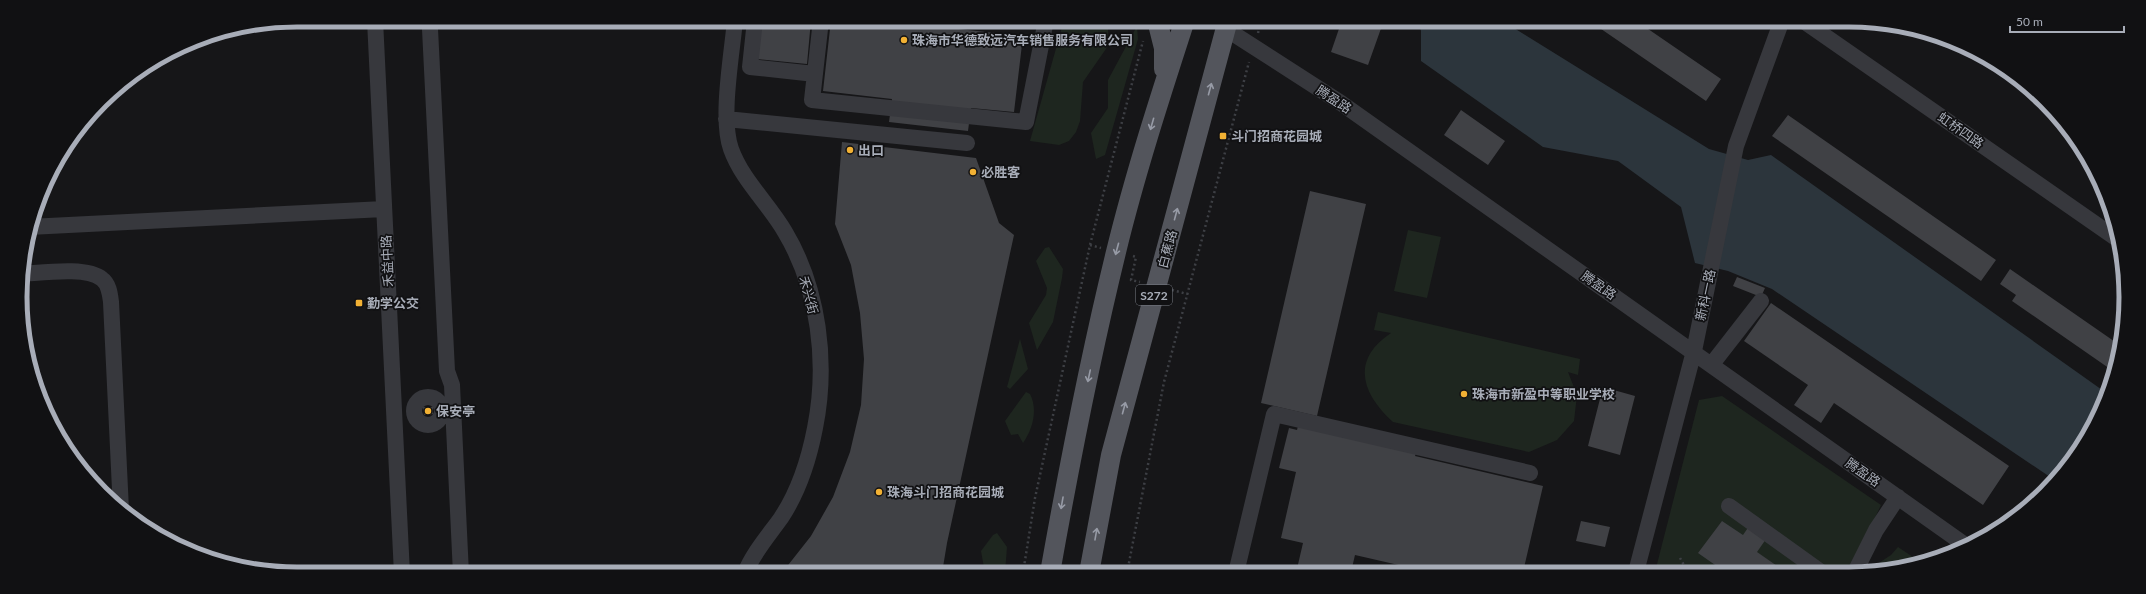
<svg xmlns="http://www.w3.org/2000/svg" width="2146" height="594" font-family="Lato,'Noto Sans SC',sans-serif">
<rect width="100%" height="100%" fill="#161618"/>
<path fill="#1e261f" d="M1064,20H1108V46L1083,82L1080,121L1076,132L1069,141L1059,145L1030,141Z
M1137,26L1138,39L1105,155L1096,159L1091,133L1108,108V80Z
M1408,230L1441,237L1427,298L1394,291Z
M1049,247L1063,269L1062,278L1053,322L1037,350L1029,323L1046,295L1047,288L1036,261L1045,248Z
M1378,312L1580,359L1578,375L1568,372L1577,395L1574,421L1557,440L1529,452L1393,422C1362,394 1350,360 1391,333L1374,330Z
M1020,339L1028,369L1010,389L1007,387Z
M1026,392L1030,394C1038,409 1033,429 1023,443L1018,434L1011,435L1005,421Z
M1722,396L1881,505L1849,572H1832L1731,499L1809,572H1655L1699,400Z
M997,533L1007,547L1005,573H985L981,551L993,535Z
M1898,547L1919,561L1885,572H1865L1891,555Z"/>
<path fill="#2c353c" d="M1418,20H1501L1709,149L1748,160L1771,155L2105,392L2089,435L2053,479L1772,289L1728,271L1695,263L1681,207L1618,161L1543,147L1421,61V31Z"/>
<path fill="#404145" d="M761,20H811L807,64L757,59Z
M831,20H877L1023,36L1014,112L971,108L968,131L889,122L892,99L823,91Z
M1342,20H1384L1368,65L1331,52Z
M1588,20H1635L1721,79L1706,101Z
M1461,110L1505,141L1488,165L1444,135Z
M1788,115L1996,260L1981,281L1772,136Z
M842,142L976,158L999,223L1014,235L947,543L942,573H784L785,569L811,536L833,497L850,452L861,405L864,359L860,313L851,265L835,224Z
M1310,191L1366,204L1317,416L1261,403Z
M2010,269L2121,346L2113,371L2012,301L2016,295L2000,284Z
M1737,277L1765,288L1761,297L1733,286Z
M1771,303L2009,466L1983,505L1834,403L1821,423L1794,405L1808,385L1744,341Z
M1603,387L1635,396L1620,455L1588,446Z
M423,407H433V414L424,415Z
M1299,422L1417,450L1415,456L1543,486L1523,572H1429L1355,555L1351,572L1296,573L1303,543L1281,538L1296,472L1279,468L1289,428L1297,430Z
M1756,516L1773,529L1757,552L1783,570L1781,572H1716L1715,571L1718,567L1698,553L1722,521L1743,535Z
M1581,521L1610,527L1605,547L1576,541Z
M1892,563L1899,567L1886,571Z"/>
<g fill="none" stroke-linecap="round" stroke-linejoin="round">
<path stroke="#3d3f44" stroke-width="2.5" stroke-dasharray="2 3" stroke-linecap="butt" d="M1258,33L1262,20
M1090,245L1101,248
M1133,256L1136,257L1131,280L1140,282
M1172,290L1187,294
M1680,558L1688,572
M1023,573L1035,498L1090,245L1143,41
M1127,573L1164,382L1249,62"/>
<path stroke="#37383d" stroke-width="16" d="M375,20L402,574
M431,20L430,29L447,371L452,385L461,574
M735,20C732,54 720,119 731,149C742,180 769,204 785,232C819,289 828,363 815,428C809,459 799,491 781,518C769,535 753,553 745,573
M755,20L750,67L815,74
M821,20L812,100L1026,122L1046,20
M1802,20L2120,241
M1226,29L1341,103L1968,547
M726,119L967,143
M29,227L384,209
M21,274C41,273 87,266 102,279C109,284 110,294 111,302L121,510
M1712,364L1761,301
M414 411a14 14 0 1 1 28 0a14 14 0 1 1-28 0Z
M1729,506L1821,572
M1636,572L1694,351L1736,146L1782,20
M1855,572L1876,530L1898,497
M1236,573L1274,414L1530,473"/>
<path stroke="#53555c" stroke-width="20" d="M1157,20L1164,48V69
M1050,573C1069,466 1090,358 1116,252C1135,174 1160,97 1185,20
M1089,573L1111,455L1228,20"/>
</g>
<defs><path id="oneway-shaft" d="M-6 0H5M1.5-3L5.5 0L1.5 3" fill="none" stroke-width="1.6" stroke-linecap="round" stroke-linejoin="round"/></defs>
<g stroke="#979ba6">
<use href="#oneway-shaft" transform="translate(1210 89) rotate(-75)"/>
<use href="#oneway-shaft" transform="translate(1152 124) rotate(106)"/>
<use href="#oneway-shaft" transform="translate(1176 214) rotate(-75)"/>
<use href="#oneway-shaft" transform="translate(1117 249) rotate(105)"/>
<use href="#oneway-shaft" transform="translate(1089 376) rotate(102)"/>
<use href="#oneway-shaft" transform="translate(1124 408) rotate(-75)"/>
<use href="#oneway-shaft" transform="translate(1062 503) rotate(100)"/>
<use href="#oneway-shaft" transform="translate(1096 534) rotate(-80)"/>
</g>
<g fill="#f2b134" stroke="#111113" stroke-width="1.5">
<circle cx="904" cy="40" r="4"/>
<rect x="1219" y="132" width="8" height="8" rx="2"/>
<circle cx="850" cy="150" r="4"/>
<circle cx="973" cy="172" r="4"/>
<rect x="355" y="299" width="8" height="8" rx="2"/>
<circle cx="1464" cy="394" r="4"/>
<circle cx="428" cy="411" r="4"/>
<circle cx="879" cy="492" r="4"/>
</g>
<g text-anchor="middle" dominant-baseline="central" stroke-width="3.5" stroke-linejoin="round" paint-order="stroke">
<rect fill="#111113" stroke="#7b7e86" stroke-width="1" x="1136" y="285" width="36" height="20" rx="3"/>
<g font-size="12" font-weight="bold" fill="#a8adb8">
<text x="1154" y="295">S272</text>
</g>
<g font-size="13" font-weight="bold" fill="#a8adb8" stroke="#111113" text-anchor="start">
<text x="912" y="40">珠海市华德致远汽车销售服务有限公司</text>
<text x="1231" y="136">斗门招商花园城</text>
<text x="858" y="150">出口</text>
<text x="981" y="172">必胜客</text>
<text x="367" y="303">勤学公交</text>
<text x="1472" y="394">珠海市新盈中等职业学校</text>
<text x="436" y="411">保安亭</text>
<text x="887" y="492">珠海斗门招商花园城</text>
</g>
<g font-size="13" fill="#a8adb8" stroke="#111113">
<text transform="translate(1334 99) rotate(33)">腾盈路</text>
<text transform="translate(1961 130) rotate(35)">虹桥四路</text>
<text transform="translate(1167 249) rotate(-75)">白蕉路</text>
<text transform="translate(387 261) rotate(-93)">禾益中路</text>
<text transform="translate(1599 285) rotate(35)">腾盈路</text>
<text transform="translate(809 295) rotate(75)">禾兴街</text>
<text transform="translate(1705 295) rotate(-78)">新科一路</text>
<text transform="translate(1863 472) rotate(35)">腾盈路</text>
</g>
</g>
<path d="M0 0H2146V594H0ZM297 27H1849A270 270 0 0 1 2119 297V297A270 270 0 0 1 1849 567H297A270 270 0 0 1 27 297V297A270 270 0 0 1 297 27Z" fill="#111113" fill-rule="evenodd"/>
<path fill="none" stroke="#a8adb8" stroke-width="5" d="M297 27H1849A270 270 0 0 1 2119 297V297A270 270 0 0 1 1849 567H297A270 270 0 0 1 27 297V297A270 270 0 0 1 297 27Z"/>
<path d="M2010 26v6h114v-6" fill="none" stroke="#a8adb8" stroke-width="2"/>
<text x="2016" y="26" font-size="12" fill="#a8adb8" stroke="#111113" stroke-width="3" paint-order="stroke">50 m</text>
</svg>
